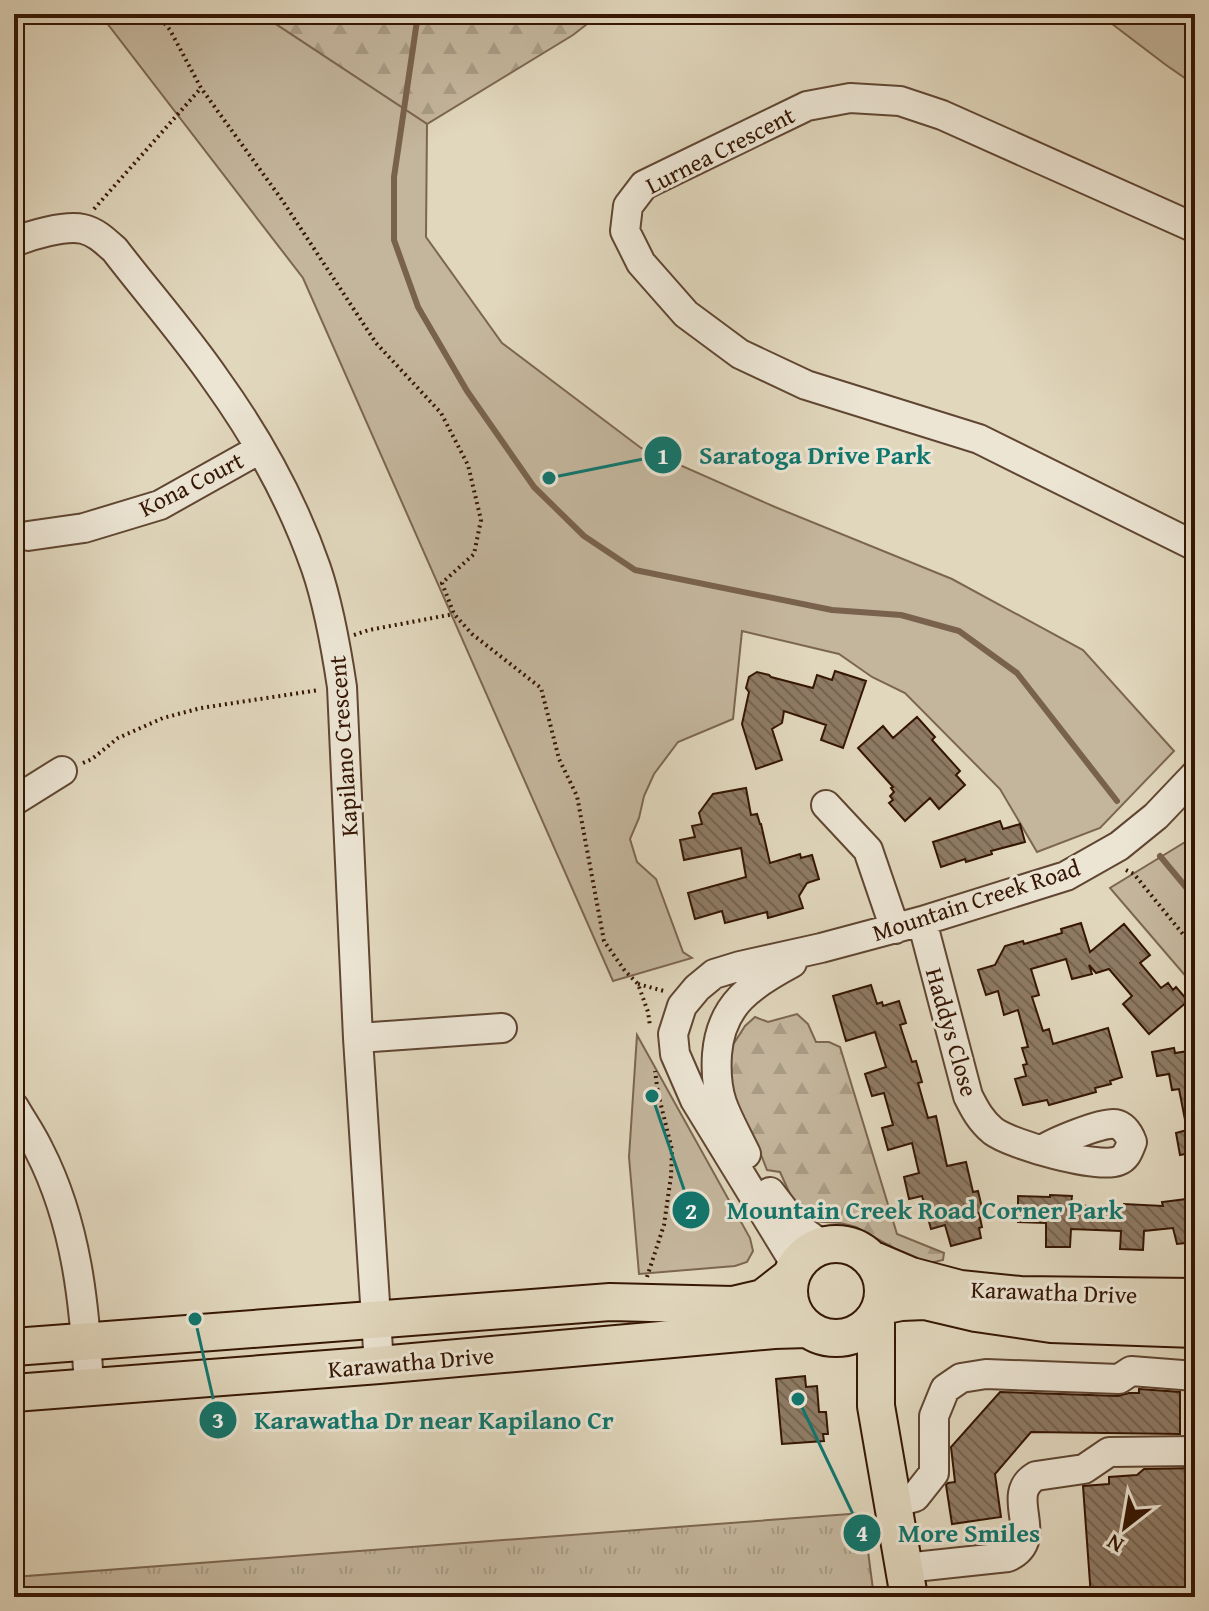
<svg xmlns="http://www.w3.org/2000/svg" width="1209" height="1611" font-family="'Gentium Book Plus',serif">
<defs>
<pattern id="grass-tufts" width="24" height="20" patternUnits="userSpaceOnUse" patternTransform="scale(2)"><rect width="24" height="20" fill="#c4b69d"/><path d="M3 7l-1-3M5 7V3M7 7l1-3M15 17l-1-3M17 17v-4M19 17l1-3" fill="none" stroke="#a99c86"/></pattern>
<pattern id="forest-firs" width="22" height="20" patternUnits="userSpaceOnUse" patternTransform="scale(2)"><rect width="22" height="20" fill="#c4b69d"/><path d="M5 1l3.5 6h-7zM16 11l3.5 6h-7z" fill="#a99c86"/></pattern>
<pattern id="building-back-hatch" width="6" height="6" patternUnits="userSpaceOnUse" patternTransform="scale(2)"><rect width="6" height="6" fill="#8e7a64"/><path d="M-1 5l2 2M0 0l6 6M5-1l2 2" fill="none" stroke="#756350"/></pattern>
</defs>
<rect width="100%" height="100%" fill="#e1d7bd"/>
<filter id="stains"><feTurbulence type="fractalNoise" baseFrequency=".0025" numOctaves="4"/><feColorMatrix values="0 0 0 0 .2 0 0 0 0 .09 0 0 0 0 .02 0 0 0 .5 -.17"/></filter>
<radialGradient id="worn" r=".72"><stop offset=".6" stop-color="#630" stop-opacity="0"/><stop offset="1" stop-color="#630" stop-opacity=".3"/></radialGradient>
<path fill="url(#grass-tufts)" stroke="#7c6650" stroke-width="2" d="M863,1513L874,1597H14V1577Z"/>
<path fill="url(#forest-firs)" stroke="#7c6650" stroke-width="2" d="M272,14H600L573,35L427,124L271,21Z
M797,1014L808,1024L816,1042H829L840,1047L897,1234L944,1253L943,1260L930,1263H921L856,1227L840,1223L812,1221L803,1213L794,1203L780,1172L767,1170L756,1142L725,1088L729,1051L745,1026L755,1017L768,1022Z"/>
<path fill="#c4b69d" stroke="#7c6650" stroke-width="2" d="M100,14H255L271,21L427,124L426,237L502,343L641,448L775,507L952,579L1083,650L1174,751L1100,828L1037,852L1000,789L905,693L872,677L839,654L742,631L733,719L678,742L654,774L644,796L639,818L630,839L637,862L656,879L683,952L692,958L613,981L303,278Z
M1099,14H1195V85L1166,65Z
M1195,836V987L1110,888Z
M637,1035L750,1238L753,1251L747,1262L735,1266L639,1274L629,1157Z"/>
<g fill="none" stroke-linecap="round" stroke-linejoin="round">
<path stroke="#79624d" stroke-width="6" d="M418,14L394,177V240L418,307L467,391L534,487L584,536L635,570L832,610L901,615L959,631L1017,673L1117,801
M1160,856L1195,898"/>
</g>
<path fill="url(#building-back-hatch)" stroke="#351603" stroke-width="2" d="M835,671L866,681L843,748L821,740L826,725L784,711L782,723L772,729L782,760L756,769L742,724L749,692L746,688L749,677L757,672L769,675L771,677L813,688L817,675L832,680Z
M917,717L935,737L932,740L960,771L956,775L965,785L939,809L930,798L905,821L889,803L893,800L890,796L894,792L891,788L893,787L858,748L883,726L893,738Z
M746,788L751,815L757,814L760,824H761L770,863L800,854L801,858L812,855L819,879L807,883L799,896L803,908L768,918L767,912L725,923L722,911L695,919L688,893L746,877L741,848L684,860L680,840L695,837L692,826L702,824L699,813L713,794Z
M1000,821L1003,829L1020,824L1025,842L991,851L992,854L966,862L965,859L941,867L933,842Z
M1081,923L1090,952L1124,924L1150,955L1140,963L1161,988L1168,983L1173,990L1176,987L1188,1001L1149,1034L1123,1004L1132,996L1109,969L1096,973L1089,965L1092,974L1072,979L1066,959L1031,969L1039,995L1032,997L1043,1031L1049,1029L1053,1044L1108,1028L1122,1077L1110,1081L1111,1084L1095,1088L1096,1092L1049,1105L1047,1100L1023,1105L1015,1079L1026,1076L1023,1065L1027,1064L1022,1048L1028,1047L1018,1010L1004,1015L998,991L986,995L978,970L995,965L1005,946L1023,941L1024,944L1062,933L1061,929Z
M871,985L877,1004L882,1002L883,1006L899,1001L906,1023L900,1025L912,1062L916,1061L922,1082L918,1083L928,1118L936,1116L947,1166L966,1162L973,1192L978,1191L983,1212L979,1213L982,1227L979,1228L981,1238L951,1246L945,1225L931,1229L922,1196L909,1199L904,1177L919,1173L912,1143L888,1150L882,1128L893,1125L884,1093L872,1096L865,1074L886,1067L875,1032L846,1041L833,996Z
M1174,1048L1175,1053L1195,1050V1152L1180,1155L1176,1133L1187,1130L1179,1089L1172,1090L1169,1074L1157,1076L1152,1052Z
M1050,1195L1072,1196L1071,1205L1124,1208V1204L1163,1206L1162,1202L1195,1198V1242L1177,1244L1173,1228L1144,1231L1143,1250L1120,1249L1121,1231L1071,1229L1070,1247H1046V1223L1018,1222V1196L1050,1197Z
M805,1376L806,1387L817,1386L819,1412H826L828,1434H823L824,1441L782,1444L776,1379Z
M1139,1389L1180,1392V1434L1031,1432L995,1474L1001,1517L952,1524L946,1485L948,1483L955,1482L951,1447L1000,1392L1118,1396L1129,1393H1139Z
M1195,1468V1597H1091L1083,1486L1109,1484V1477L1137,1475L1144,1469Z"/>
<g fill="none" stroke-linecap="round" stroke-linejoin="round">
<g stroke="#604632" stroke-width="32">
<path id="minor" d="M1195,228L942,115L900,101L850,98L807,106L644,185L628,206L625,231L641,263L686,314L740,354L806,385L979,439L1195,546
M14,242C31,235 65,225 83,229C96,232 105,241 115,250C148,293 185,335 216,380C257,437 293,502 316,568C329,606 336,647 342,687L358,1038L379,1365
M28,536L84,528L160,505L260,449
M14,801L62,771
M826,805L868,850L895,929
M922,921L968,1096C975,1110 981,1121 993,1131C1012,1145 1097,1169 1118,1161C1127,1158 1129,1149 1132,1142C1129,1134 1125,1126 1115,1124C1102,1122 1054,1142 1042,1150
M358,1038L502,1028
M14,1107C22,1121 32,1135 39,1150C77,1224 85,1306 89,1388
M746,1154C738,1137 728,1120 722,1103C717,1088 716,1069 717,1054C721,1004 751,985 792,963
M770,1192L796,1226L822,1245
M796,1265L695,1100L675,1054L673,1034L682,1006L697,988L714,974L740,966L821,948L922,921L1066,876L1119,846L1156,816L1195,775
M893,1503L915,1497L934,1473V1416L945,1389L961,1378L986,1374L1119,1379L1131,1371L1195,1376
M905,1568L1008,1557C1048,1539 1002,1495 1036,1476L1084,1469L1109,1452L1195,1451"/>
</g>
<g stroke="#351603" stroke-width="40">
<path id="major" d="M789 1291a47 47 0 1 1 94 0a47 47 0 1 1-94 0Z
M871,1259L911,1276L960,1289L1020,1295L1195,1297
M881,1306L901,1302L925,1301L976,1313L1051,1324L1195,1329
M876,1316V1406L909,1597
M14,1347L610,1302L733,1305L763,1298L790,1277
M14,1393L379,1365L774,1330L808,1329"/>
</g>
<path stroke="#351603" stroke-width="4" stroke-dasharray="2 4" stroke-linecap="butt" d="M157,14L170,30L201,88L282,200L376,343L441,413L468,465L481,520L474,554L442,583L454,614L472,634L541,688L559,759L577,796L604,941L625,971L638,984L648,1012L650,1026
M94,209L201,88
M354,635L369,630L454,614
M83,763L92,759L118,738L163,718L201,708L319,690
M1126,870L1134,874L1195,949
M638,984L664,991
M647,1277L664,1225L671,1176L672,1150L658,1093L655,1071"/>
<use href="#minor" stroke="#ece5d4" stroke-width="28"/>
<use href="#major" stroke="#e1d7bd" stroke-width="36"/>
</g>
<g text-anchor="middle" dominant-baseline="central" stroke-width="6" stroke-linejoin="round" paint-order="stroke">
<g font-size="24" fill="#351603" stroke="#ece5d4">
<text transform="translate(720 150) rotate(-27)">Lurnea Crescent</text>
<text transform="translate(191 484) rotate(-27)">Kona Court</text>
<text transform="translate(343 746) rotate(-94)">Kapilano Crescent</text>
<text transform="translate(976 900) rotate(-18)">Mountain Creek Road</text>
<text transform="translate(952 1032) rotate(74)">Haddys Close</text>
<text transform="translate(1054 1292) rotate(2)">Karawatha Drive</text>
<text transform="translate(411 1362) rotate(-5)">Karawatha Drive</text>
</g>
</g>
<path fill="none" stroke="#0f766e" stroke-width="3" d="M549 478L663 455M652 1096L691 1210M195 1319L218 1420M798 1399L862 1533"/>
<g fill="#0f766e" stroke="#ece5d4" stroke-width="3">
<circle cx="549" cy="478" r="8"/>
<circle cx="652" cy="1096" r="8"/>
<circle cx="195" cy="1319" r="8"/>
<circle cx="798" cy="1399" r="8"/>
<circle cx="663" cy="455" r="20"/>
<circle cx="691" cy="1210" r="20"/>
<circle cx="218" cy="1420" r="20"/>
<circle cx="862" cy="1533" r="20"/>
</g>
<g font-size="24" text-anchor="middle" font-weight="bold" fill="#fff">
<text x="663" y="464">1</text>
<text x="691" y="1219">2</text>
<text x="218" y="1428">3</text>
<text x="862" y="1541">4</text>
</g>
<g font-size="26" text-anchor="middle" font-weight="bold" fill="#0f766e" stroke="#ece5d4" stroke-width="6" stroke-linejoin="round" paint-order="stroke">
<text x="815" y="464">Saratoga Drive Park</text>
<text x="925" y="1219">Mountain Creek Road Corner Park</text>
<text x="434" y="1429">Karawatha Dr near Kapilano Cr</text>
<text x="969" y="1542">More Smiles</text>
</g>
<rect width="1209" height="1611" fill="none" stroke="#e1d7bd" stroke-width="48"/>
<rect x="16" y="16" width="1177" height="1579" fill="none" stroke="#351603" stroke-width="4"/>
<rect x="24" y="24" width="1161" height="1563" fill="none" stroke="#351603" stroke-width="2"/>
<g transform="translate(1125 1527) rotate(211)" stroke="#ece5d4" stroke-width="6" paint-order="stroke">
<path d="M0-6L14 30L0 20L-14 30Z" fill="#351603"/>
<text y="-12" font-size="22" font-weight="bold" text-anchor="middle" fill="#351603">N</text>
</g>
<rect width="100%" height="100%" filter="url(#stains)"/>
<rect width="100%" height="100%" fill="url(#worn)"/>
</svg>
